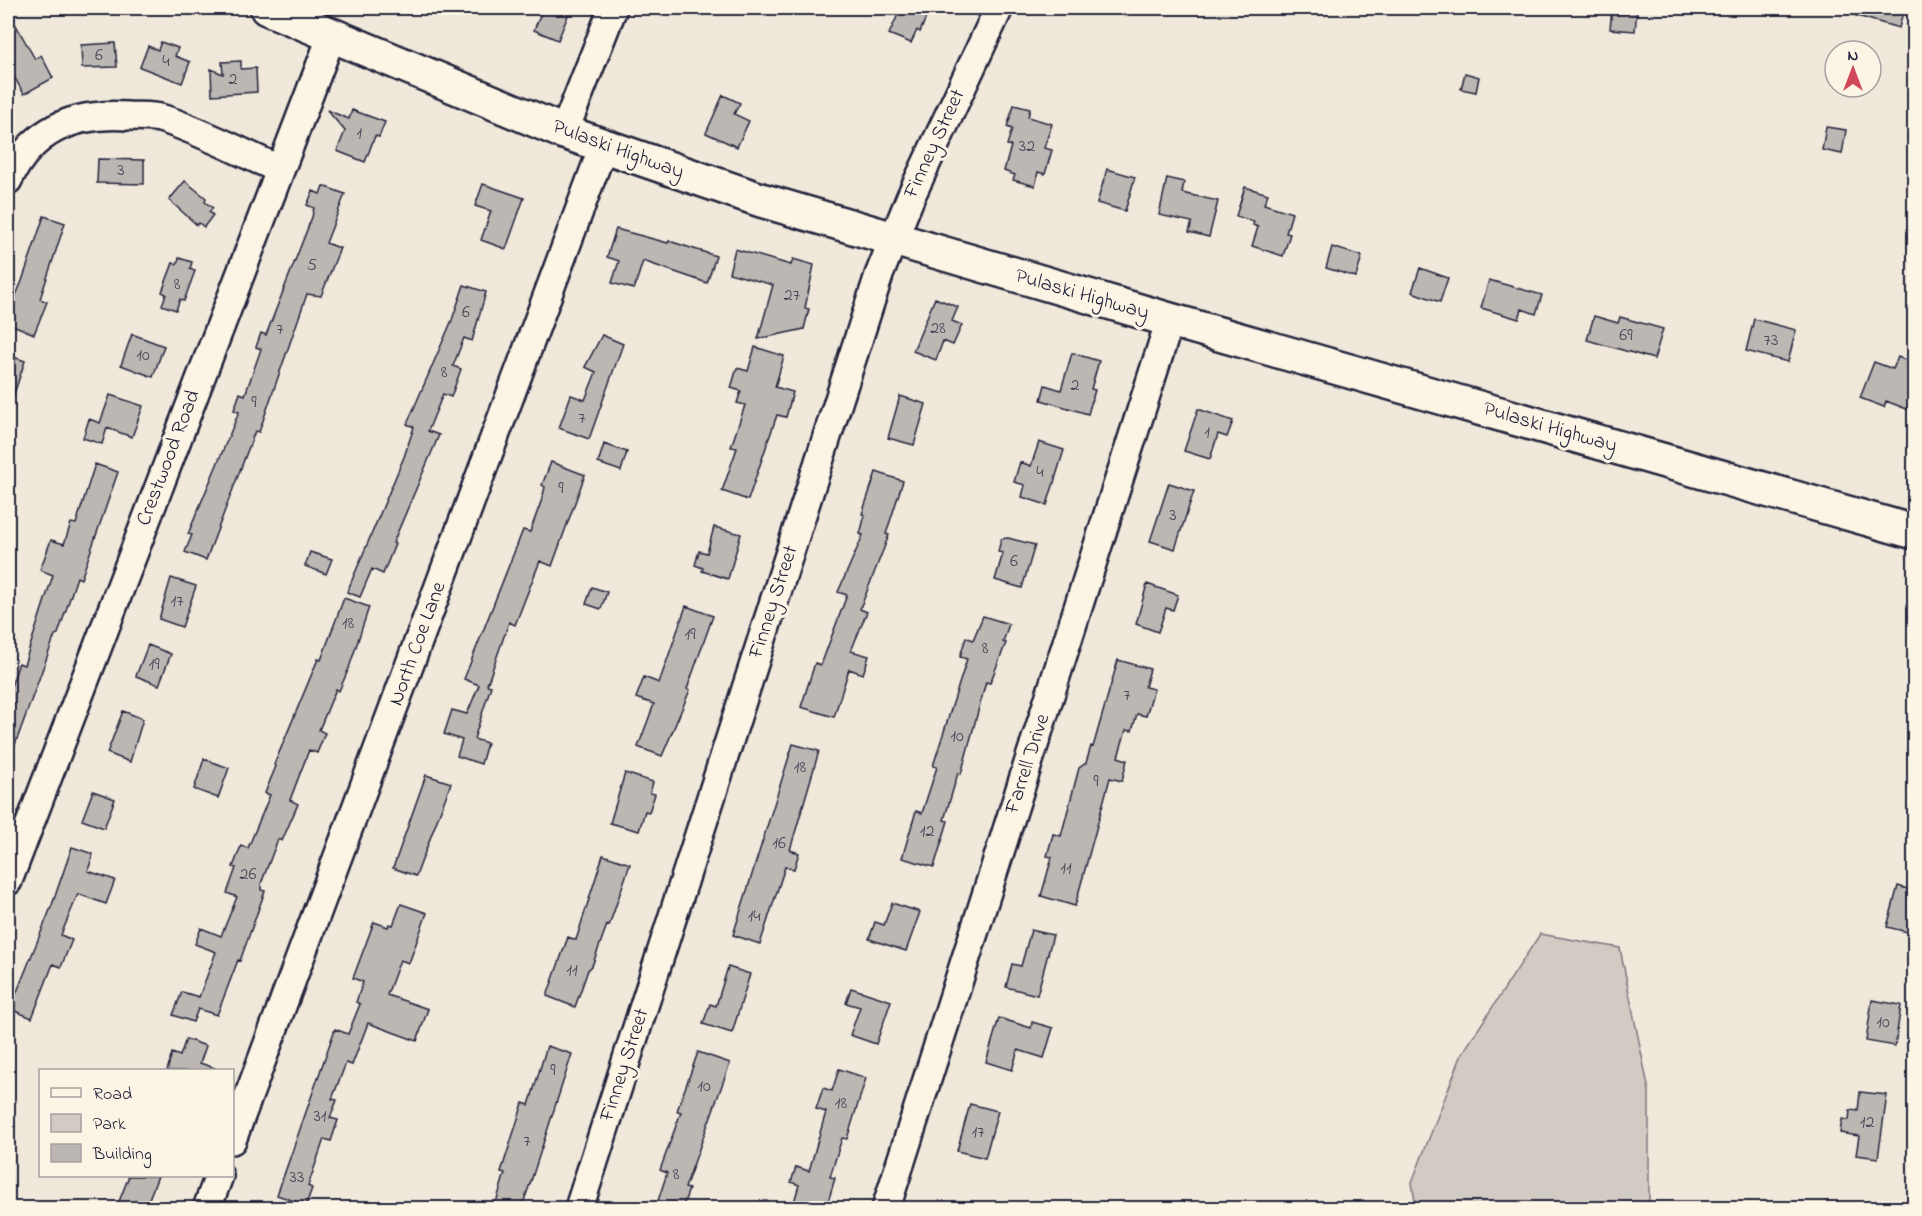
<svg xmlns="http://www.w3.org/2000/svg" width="1922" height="1216" font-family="'Indie Flower',sans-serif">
<rect width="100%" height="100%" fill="#efe8db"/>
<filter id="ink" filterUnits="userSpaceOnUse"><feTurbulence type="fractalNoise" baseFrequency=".0167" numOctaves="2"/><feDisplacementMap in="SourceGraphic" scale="12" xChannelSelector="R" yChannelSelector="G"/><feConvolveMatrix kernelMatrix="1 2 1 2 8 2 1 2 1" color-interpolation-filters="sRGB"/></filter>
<g filter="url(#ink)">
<path fill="#d1cbc3" stroke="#7a767f" stroke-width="1.5" d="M1540,934L1620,948L1649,1091V1201L1652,1208H1416L1412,1182L1462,1054Z"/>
<path fill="#bcb7b3" stroke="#22223b" stroke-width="1.5" d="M543,8H571L558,40L534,30Z
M901,8H930L920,32L917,30L911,43L889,34Z
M1612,8L1637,10L1635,31L1610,29Z
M1844,8H1904L1899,28L1843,12Z
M8,11L35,59L41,55L53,78L24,94L8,66Z
M161,42L178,48L175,56L190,62L182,83L140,67L148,46L158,50Z
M115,43L117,67L82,68L81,45Z
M241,61V69L256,68L257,92L212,95L211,69L223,74L222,62Z
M1465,73L1479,77L1476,92L1461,89Z
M723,95L740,103L734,114L749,121L737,147L706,133Z
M1014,105L1030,109L1028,117L1052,124L1044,148L1052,150L1045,174L1038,172L1035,186L1013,180L1015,175L1004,171L1011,146L1007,145L1012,129L1007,127Z
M327,110L349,119L352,110L385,122L379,137L375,136L365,162L337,151L345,131Z
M1826,127L1846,130L1842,154L1822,150Z
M98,159L144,160V184L97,183Z
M1107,169L1135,177L1125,211L1097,203Z
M1167,178L1184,182L1182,193L1218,201L1209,237L1189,232L1192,222L1159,215Z
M185,181L206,198L205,202L213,208L209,212L213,215L204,227L199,223L197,225L169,200Z
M483,184L524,198L506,249L481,240L491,211L475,206Z
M323,186L345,194L326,243L340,248L321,296L307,294L259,432L255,431L206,560L185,552L192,535L188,534L239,412L234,410L240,393L245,395L261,349L256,347L261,333L266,335L312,217L314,208L307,205L313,191L320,194Z
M1245,187L1268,194L1264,204L1292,213L1286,233L1290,234L1283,256L1252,246L1258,227L1253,225L1254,222L1236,216Z
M44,216L65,223L40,299L47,302L34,334L8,323V314L22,281Z
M616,229L668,243L669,241L716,256L707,283L643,261L634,289L612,283L619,261L607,257Z
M1332,247L1362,256L1356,277L1326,268Z
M735,249L791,265L793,259L814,265L805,308L809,309L804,329L758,339L773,285L729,273Z
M179,258L192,262L190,269L195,271L184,301L180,299L176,310L162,305L166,294L162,292L173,263L177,264Z
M1420,268L1448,278L1440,302L1412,292Z
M1489,280L1542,295L1536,314L1522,309L1519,319L1481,308Z
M464,285L486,292L472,341L464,338L453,366L461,369L451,397L443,394L428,431L439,435L393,543L395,544L383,574L372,569L360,597L347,592L404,457L414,427L407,424L452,320Z
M935,298L958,307L952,321L962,325L953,345L943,341L936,360L913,351Z
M1594,316L1618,323L1620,317L1663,329L1654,359L1587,340Z
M1754,319L1796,330L1788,362L1746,351Z
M132,334L164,346L153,377L121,365Z
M602,335L623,344L589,439L559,428L571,395L585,400L596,372L585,367Z
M755,347L784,356L775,387L793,392L786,417L777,415L748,500L722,491L737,448L731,447L745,405L737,403L741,391L731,388L737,368L748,371Z
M1072,353L1099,361L1091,389L1095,390L1088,414L1041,400L1045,385L1061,390Z
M8,355L25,361L10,406H8Z
M1898,357L1914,364V412L1886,401L1884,407L1860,398L1874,362L1893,369Z
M110,395L143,406L132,437L107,428L102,444L83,438L89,419L100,423Z
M900,396L926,404L914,445L888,438Z
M1198,409L1233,421L1227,437L1218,434L1210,459L1184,451Z
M1039,442L1064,450L1047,505L1022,497L1025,485L1014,482L1020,462L1031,466Z
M604,444L627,452L621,471L598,463Z
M551,462L585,475L552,566L540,561L515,625L509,622L487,685L491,686L474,739L487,743L481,764L457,756L462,740L444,734L452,710L467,714L479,685L464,679L523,530L530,532L542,499L545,487L542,485Z
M95,464L118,472L81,579L77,577L58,634L55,635L8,764V695L19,663L24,665L53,575L40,570L51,540L64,544L71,523L76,524Z
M876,472L903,481L886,534L889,535L860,609L867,612L851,651L869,656L863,674L849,669L834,717L801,707L815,663L821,665L847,595L838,592L863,535L860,534L865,515L862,514Z
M1169,483L1194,491L1175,549L1150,541Z
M714,527L741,534L728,579L702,571L703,568L695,565L699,551L707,553Z
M1008,538L1035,545L1022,588L995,580L1003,553L998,552L1001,539Z
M310,552L332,559L326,574L305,566Z
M171,578L196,586L182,627L159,619Z
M1147,584L1178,595L1173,610L1166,608L1158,632L1136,624Z
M592,587L607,592L601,609L586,604Z
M344,598L369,607L349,668L339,691L336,689L319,730L325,733L317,753L309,750L290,800L298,804L282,841L278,839L261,884V890L265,891L240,961L238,960L217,1015L198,1009L193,1022L173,1015L182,992L199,997L216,952L195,944L201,928L221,936L237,897L227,893L236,868L233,867L241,846L248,848L270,795L265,793L276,766L274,765L318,659L321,660Z
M686,606L713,616L687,689L690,690L662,756L638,747L654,704L636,698L644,677L659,683Z
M983,616L1009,624L1003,642L1006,643L990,683L986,682L961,774L958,773L944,820L948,821L934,867L902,858L916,811L922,813L937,767L933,766L967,659L960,657L966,637L973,640Z
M148,645L171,654L159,685L136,676Z
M1118,660L1150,669L1145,687L1154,689L1146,716L1137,714L1132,731L1126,730L1118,757L1127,760L1122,781L1110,778L1075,906L1041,896L1052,857L1047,856L1053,834L1061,836L1079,768L1086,763L1091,746L1093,747Z
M123,711L143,719L130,762L107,753Z
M793,744L819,751L790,850L799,853L794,869L785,867L760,944L733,935Z
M204,759L229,768L218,798L194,789Z
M625,773L653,782L650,793L655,794L649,812L645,811L639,831L610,823Z
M426,775L451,783L416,876L393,868Z
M93,791L115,799L104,828L82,820Z
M72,847L93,854L88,871L115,880L106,904L78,894L61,935L72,940L61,967L53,964L32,1018L10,1009L52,905Z
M603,855L630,864L609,926L607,925L592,966L588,970L575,1007L547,996L568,937L576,940Z
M1898,886L1914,891V922L1912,933L1887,927Z
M892,903L920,912L906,951L869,939L875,922L884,925Z
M401,904L427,913L409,963L400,960L387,995L428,1009L417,1041L368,1023L352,1065L346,1063L332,1099L337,1100L330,1118L338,1120L331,1141L324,1139L308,1186L312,1188L306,1205L277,1195L335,1029L348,1034L360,1004L356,1002L363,982L353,978L374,922L388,927L389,924L393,925Z
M1031,930L1053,935L1037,995L1006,987L1012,964L1021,966Z
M728,967L750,974L732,1033L703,1024L710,1004L716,1006Z
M851,988L891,1001L876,1044L850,1035L860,1007L846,1003Z
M1872,1000L1901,1005L1895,1046L1866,1041Z
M999,1018L1031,1028L1032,1022L1053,1028L1044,1058L1018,1050L1012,1070L986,1062Z
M186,1039L206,1046L200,1063L215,1068V1071H167L172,1053L180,1056Z
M547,1046L572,1054L531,1181L521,1209H494L505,1173L501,1172L523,1103L529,1105Z
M698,1052L730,1063L685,1188L689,1189L682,1209H671L657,1204L667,1173L660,1170L681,1112L677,1111Z
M839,1069L866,1078L847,1139L842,1138L830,1177L835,1178L826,1209H792L799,1185L791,1182L796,1167L809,1171L826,1112L816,1109L823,1088L832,1091Z
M1860,1092L1887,1095L1878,1158L1856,1155L1859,1136L1840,1133L1842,1119L1849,1120L1850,1110L1858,1111Z
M970,1104L998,1111L985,1158L957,1151Z
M129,1176H158L145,1209H131L118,1204Z"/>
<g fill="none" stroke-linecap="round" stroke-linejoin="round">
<g stroke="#22223b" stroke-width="32">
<path id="minor" d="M564,132L613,8
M8,180C32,130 74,112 128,116C138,116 150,116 160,118C197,129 242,153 279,169
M8,881L332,35
M232,1140L603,147
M207,1208L219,1176
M579,1208L879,275L911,196L999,8
M886,1208L1170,320"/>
</g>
<g stroke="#22223b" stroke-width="38">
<path id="major" d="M267,8L564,132L761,200L1170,320L1914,532"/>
</g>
<use href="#minor" stroke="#fcf5e5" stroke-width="27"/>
<use href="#major" stroke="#fcf5e5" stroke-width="33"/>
</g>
</g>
<g text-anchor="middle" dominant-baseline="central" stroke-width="6" stroke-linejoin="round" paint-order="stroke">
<g font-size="18" fill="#484759">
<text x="99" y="56">6</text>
<text x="166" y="62">4</text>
<text x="233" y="80">2</text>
<text x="359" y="134">1</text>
<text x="1027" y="147">32</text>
<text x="121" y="171">3</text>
<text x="312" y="266">5</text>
<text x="177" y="285">8</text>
<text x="792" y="296">27</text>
<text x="466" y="313">6</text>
<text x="938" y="329">28</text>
<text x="280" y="330">7</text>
<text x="1626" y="336">69</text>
<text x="1771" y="341">73</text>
<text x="143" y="356">10</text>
<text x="444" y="373">8</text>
<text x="1075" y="386">2</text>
<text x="254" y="403">9</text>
<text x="582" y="419">7</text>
<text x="1207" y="433">1</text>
<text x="1040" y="473">4</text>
<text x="561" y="489">9</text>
<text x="1173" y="516">3</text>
<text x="1014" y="562">6</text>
<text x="177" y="602">17</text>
<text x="348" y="624">18</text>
<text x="690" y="635">19</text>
<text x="985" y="649">8</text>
<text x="154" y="665">19</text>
<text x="1127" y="696">7</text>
<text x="957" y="737">10</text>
<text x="800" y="768">18</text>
<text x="1096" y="782">9</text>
<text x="927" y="832">12</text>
<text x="779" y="844">16</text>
<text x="1066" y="869">11</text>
<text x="248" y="875">26</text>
<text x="754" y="917">14</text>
<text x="572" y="971">11</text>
<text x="1883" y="1023">10</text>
<text x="553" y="1071">9</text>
<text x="704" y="1087">10</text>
<text x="841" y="1104">18</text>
<text x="320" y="1117">31</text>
<text x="1867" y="1123">12</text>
<text x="978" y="1133">17</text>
<text x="527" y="1142">7</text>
<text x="676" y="1175">8</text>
<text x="297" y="1178">33</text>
</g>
<g font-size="21" fill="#22223b" stroke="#fcf5e5">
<text transform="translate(935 144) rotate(-65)">Finney Street</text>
<text transform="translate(618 150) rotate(20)">Pulaski Highway</text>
<text transform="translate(1082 295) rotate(16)">Pulaski Highway</text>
<text transform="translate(1550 428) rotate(16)">Pulaski Highway</text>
<text transform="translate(169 458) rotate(-69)">Crestwood Road</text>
<text transform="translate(774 602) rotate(-72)">Finney Street</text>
<text transform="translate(418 644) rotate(-70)">North Coe Lane</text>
<text transform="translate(1028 764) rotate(-72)">Farrell Drive</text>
<text transform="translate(625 1065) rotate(-72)">Finney Street</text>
</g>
</g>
<rect width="1922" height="1216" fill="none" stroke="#fcf5e5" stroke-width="30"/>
<rect x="15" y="15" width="1892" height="1186" fill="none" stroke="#22223b" stroke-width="2" filter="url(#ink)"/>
<rect x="39" y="1069" width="195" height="108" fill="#fcf5e5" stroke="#a5a1a1" stroke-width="1.5"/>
<rect x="51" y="1088" width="30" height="9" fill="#fcf5e5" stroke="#a5a1a1" stroke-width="1.5"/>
<text x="93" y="1099" font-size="18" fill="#22223b">Road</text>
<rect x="51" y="1114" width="30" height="18" fill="#d1cbc3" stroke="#a5a1a1" stroke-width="1.5"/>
<text x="93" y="1129" font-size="18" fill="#22223b">Park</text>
<rect x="51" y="1144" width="30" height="18" fill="#bcb7b3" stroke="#a5a1a1" stroke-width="1.5"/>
<text x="93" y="1159" font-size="18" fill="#22223b">Building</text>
<g transform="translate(1853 69)"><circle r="28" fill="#fcf5e5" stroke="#a5a1a1" stroke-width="1.5"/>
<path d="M0-4.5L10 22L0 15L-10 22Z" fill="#d1495b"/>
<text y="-9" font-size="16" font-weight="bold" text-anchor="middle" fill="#22223b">N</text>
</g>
</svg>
